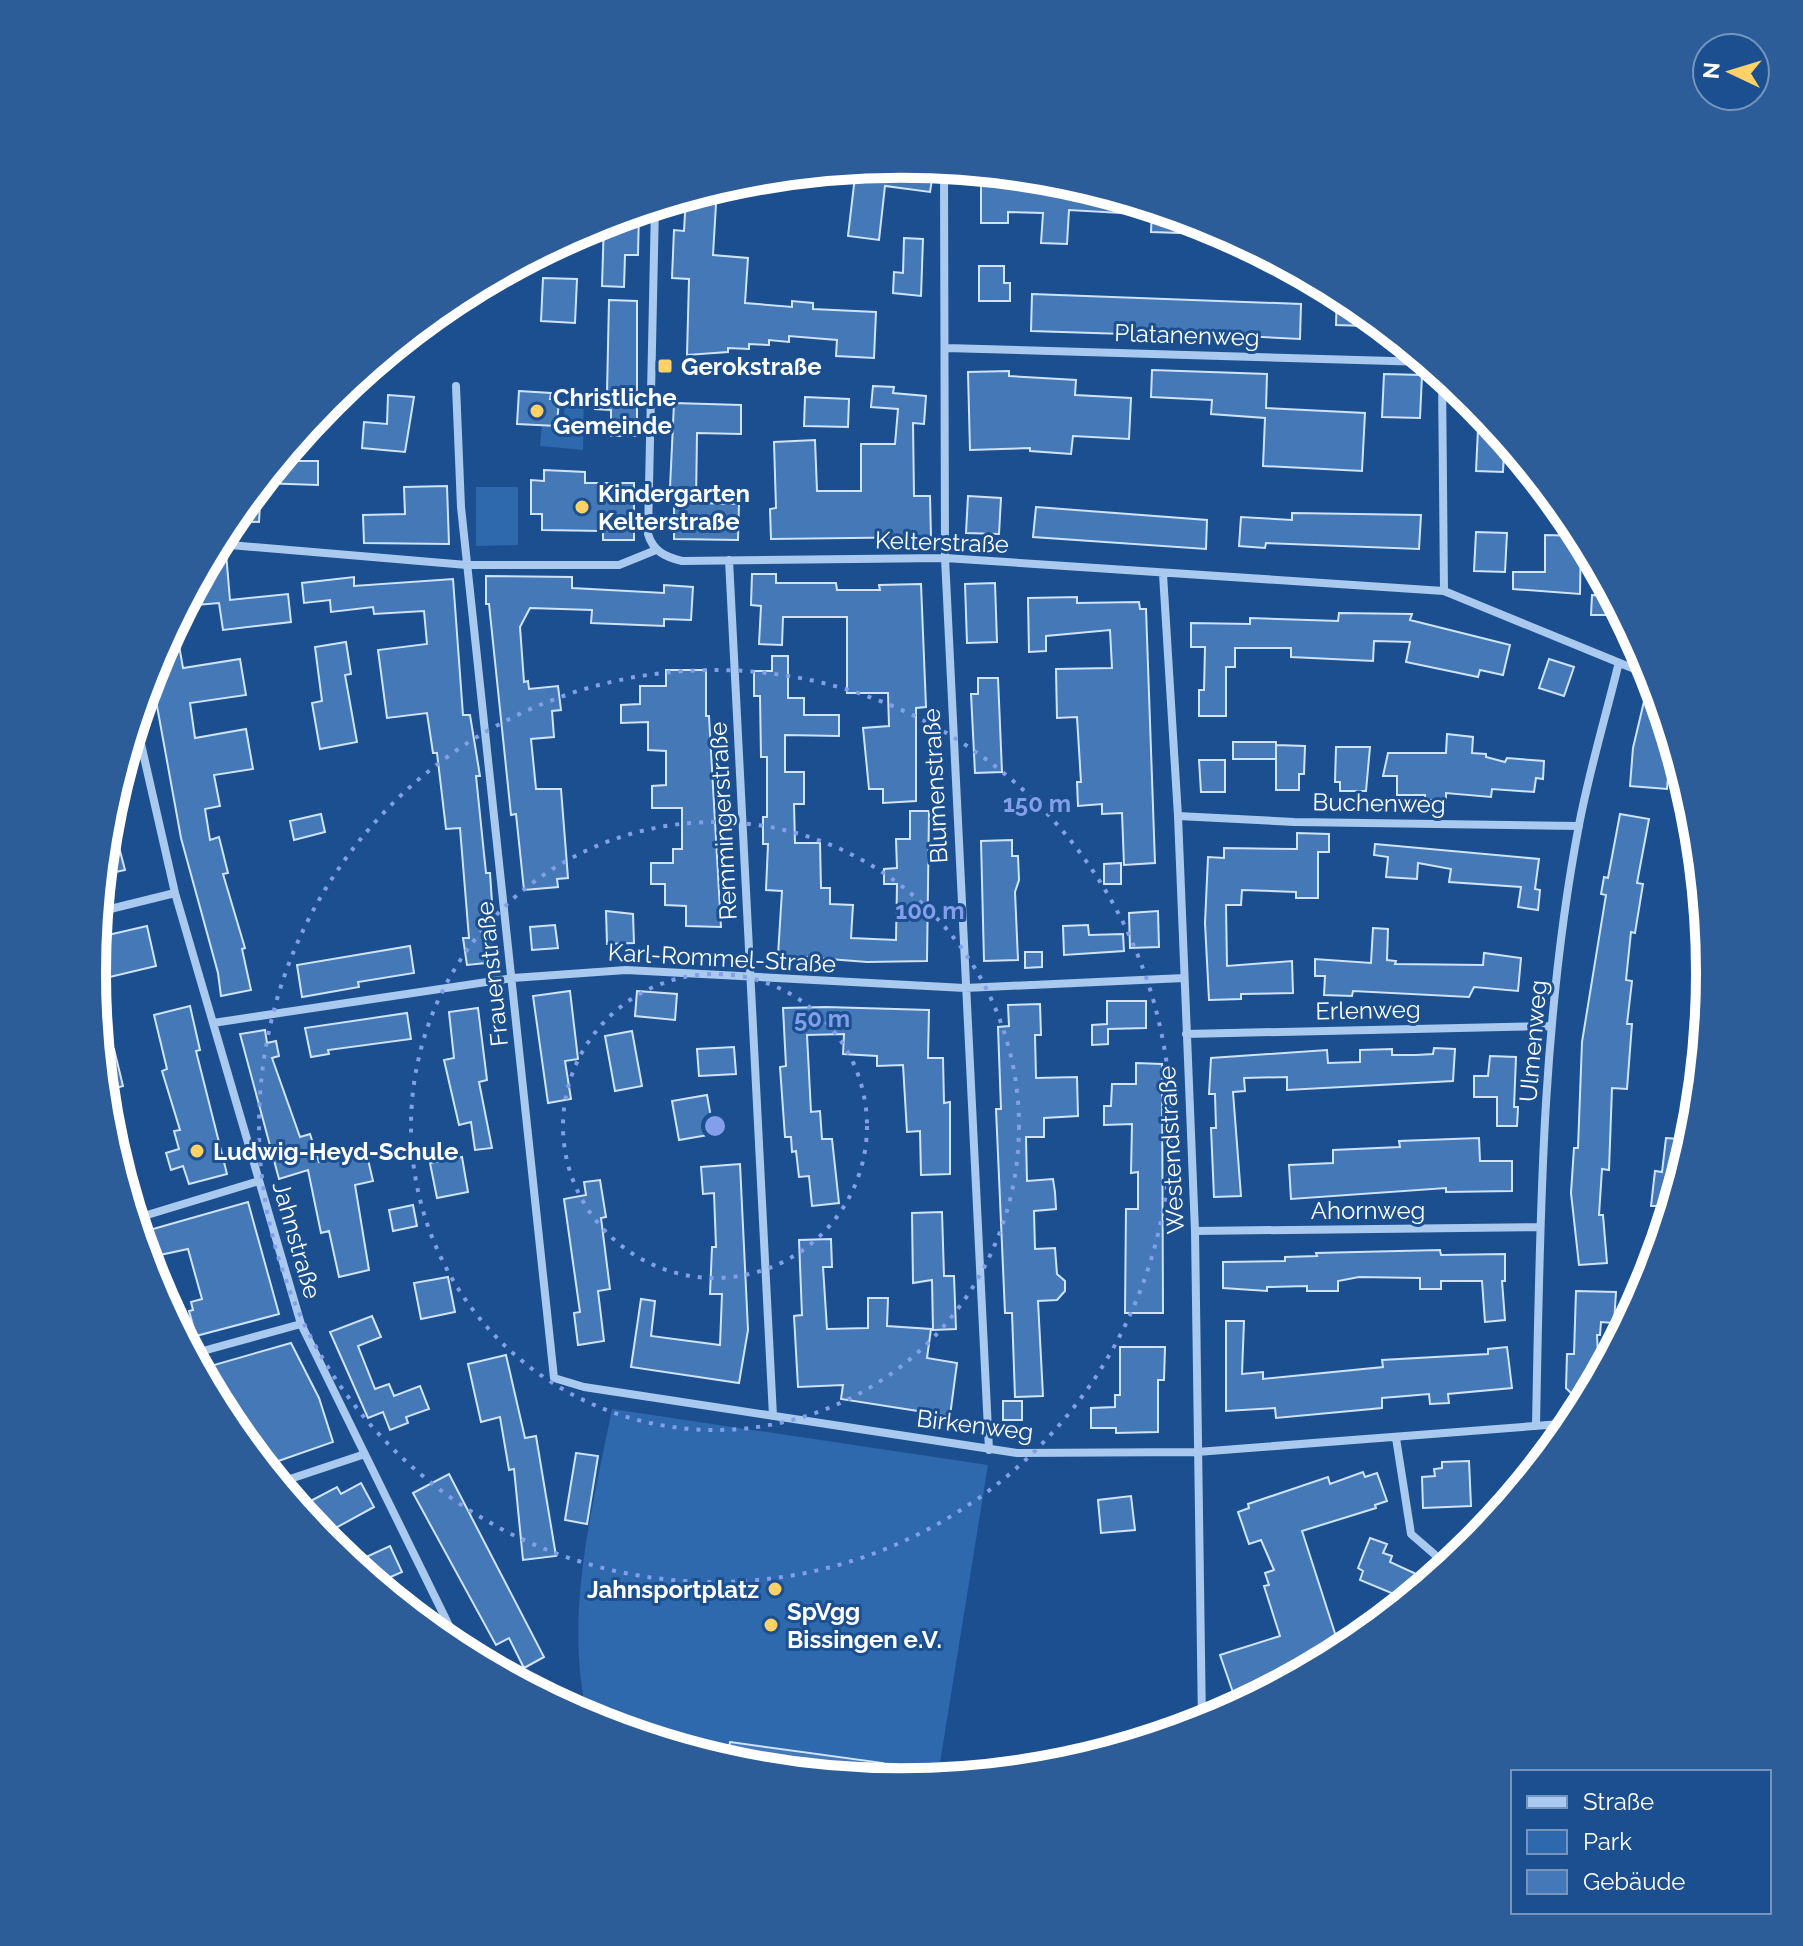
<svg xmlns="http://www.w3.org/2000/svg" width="1803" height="1946" font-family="Raleway,sans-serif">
<rect width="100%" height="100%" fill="#1b4f8f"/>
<path fill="#2e69ad" d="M566,392L584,393L583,450L540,446L542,425L563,426Z
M476,487H518V545L476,546Z
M612,1409L988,1465L938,1775L951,1778L901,1782L743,1767L588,1719C563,1617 592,1510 612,1409Z"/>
<path fill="#4478b7" stroke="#cfe3fa" stroke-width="2" d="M902,164L934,167L930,192L885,186L879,240L848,236L856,168Z
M1038,182L1076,184L1121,198V213L1069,210L1067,244L1041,243L1043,213L1008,212V223H981V183Z
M717,187L713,255L748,258L745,303L792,307V301L813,303V309L876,312L874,358L836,356L837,340L789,336V342L769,340V345L749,344V349L728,348V352L687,355L689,279L672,278L674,230L684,231L686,197Z
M1152,207L1181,216L1180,233L1151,232Z
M639,211L638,255H625L624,287L602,286L604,221Z
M904,238L923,239L921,296L893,293L894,272L903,273Z
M979,266H1004V283H1010V301H979Z
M543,278L577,279L575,323L541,321Z
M1337,292L1366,312L1365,326L1336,325Z
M1032,294L1301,304L1300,339L1124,330V334L1031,331Z
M609,300L637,301V436H611V410L595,409V393H607Z
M1152,370L1267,374L1266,408L1365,413L1362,471L1263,466L1265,418L1211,414L1212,400L1151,397Z
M1009,371V376L1076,380L1075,395L1131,398L1129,439L1073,436L1071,454L1030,451V448L970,450L968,372Z
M1384,374L1422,375L1420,418L1382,417Z
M873,386L894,387L893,393L926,396L924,424L913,423L914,496H930L931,537L771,539L770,509L776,508L774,442L815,440L817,491H861V444H895L898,409L871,407Z
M519,391L551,393L550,399H559L557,426L517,424Z
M388,395L414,397L405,452L362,448L364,422L387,424Z
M805,397L849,399L848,427L804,426Z
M674,403L741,405V434L697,433L696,503L739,504L738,540L674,539V488H670Z
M1478,429H1498L1518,454L1504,453L1503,472L1476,471Z
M280,461H318V485L261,483Z
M544,470L585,472V483H634V540H603V531L542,530V514H531V480L544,481Z
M261,484L259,522L230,521L246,502Z
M447,486L449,544L364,543L363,515L405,514L404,487Z
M968,496L1001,498L999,534L966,533Z
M1036,507L1207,520L1206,549L1033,537Z
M1292,513L1421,515L1419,549L1266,543L1265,548L1239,546L1241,517L1292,520Z
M1476,532L1507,533L1505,572L1474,571Z
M1545,535L1581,536L1580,594L1513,589V572H1545Z
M226,553L230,600L288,594L291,622L223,630L219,603L184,606L212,555Z
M752,574H776V583H836L837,590H880L879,585L921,584L926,707L916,708V801L883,803V789H869L863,728L889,726L888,693H847V617H783L782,645L759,644L761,606L751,605Z
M486,576L572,577V588L664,593V585L693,587L691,620L664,619V626L591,623L592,610L530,608L520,627L524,682L528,681L529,689L558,686L561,710L552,711L554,737L531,739L536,789H561L568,878L557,879L558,887L524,890L516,814L511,815L489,604H486Z
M354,577V586L453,579L463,715H470L480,776H476L486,873H490L496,962L467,965L463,938H469L460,828L446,829L437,753H433L427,713L387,718L378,650L427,644L424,611L374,614L373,607L331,612L330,600L304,603L302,583Z
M995,583L997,642L967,643L965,584Z
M1592,595L1609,596L1608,615H1591Z
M1077,597V603L1139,602L1140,609H1146L1155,863L1124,865L1122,813L1102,814V804L1078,806L1077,782H1081L1077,717L1057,718L1056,669L1112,668L1110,630L1046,636V651L1029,652L1028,598Z
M1339,613L1412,614L1410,620L1510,645L1503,675L1480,670L1478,677L1406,662L1410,642L1374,641L1373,661L1291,657V648H1235V667H1226V716H1199V690H1204L1205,647H1191V623L1250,624V618L1338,621Z
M175,623L183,668L240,659L246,695L190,703L195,738L246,729L253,769L214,775L220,806L205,809L210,840L219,837L228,873L223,874L245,948L242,949L251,990L221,996L218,973L181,838L151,673Z
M346,642L351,674L345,675L357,742L320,749L312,703L322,701L315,647Z
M772,656H788V698H804V715H839V736L785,735V772H804V804H794L795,843H820L821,888H830V904L853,905L851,938L896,940L897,884H884V869L897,868L896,839H910V811H929L927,961L867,962L778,955L782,891L766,890L768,844H763V817H767V757H761L760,696H754V671H772Z
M1549,659L1574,667L1564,696L1539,688Z
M666,670H706V716H709L721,927L686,926V906L665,905V884H651V863H673V849H682V808H652V786L666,785V751L648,750V722L621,723V705L640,704V686H666Z
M978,678H998L1002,772L975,773L971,694H978Z
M1646,693L1660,697L1671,733L1666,752H1670L1667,789L1630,786L1633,748Z
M1447,734L1473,737L1472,753L1486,754V757L1505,762L1507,758L1544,761L1543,779L1536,778L1534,792L1492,789L1491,797L1446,793V800H1425V795H1397V776H1383L1388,753H1446Z
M1233,742H1276V759H1233Z
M1276,745L1305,746L1304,774H1299V790H1276Z
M1336,747H1370L1366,791H1340V782H1335Z
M1199,760H1225V792H1201Z
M109,809L125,870L102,875L108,815Z
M321,814L325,832L294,840L290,821Z
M1620,814L1649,819L1637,883L1643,884L1635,933L1631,932L1626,980L1632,981L1627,1024H1632L1627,1089L1612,1088L1609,1170L1602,1169L1599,1215H1603L1607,1263L1579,1265L1571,1193L1574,1148H1578L1582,1042L1606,895L1601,894L1604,877L1608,878Z
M1297,833L1329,834V852H1318V898H1296V892L1242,890L1241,905H1226L1227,966L1292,961L1293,993L1241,994V999L1209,1000L1205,923L1208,857L1224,858V848L1297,849Z
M1012,840V856H1018L1019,880L1015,892L1018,960L984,961L981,841Z
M1375,844L1539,859L1535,889L1540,890L1538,910L1518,907L1521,887L1449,882L1451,869L1418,863L1417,879L1386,877L1388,857L1374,855Z
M1121,863V884H1104V864Z
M606,911L633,914L634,943L607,944Z
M1158,911L1159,947L1130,948L1129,913Z
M555,925L558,948L532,950L530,927Z
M1088,925L1089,935L1123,934L1124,951L1064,955L1063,926Z
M147,926L156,966L93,981L95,938Z
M1373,928L1388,929L1387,960L1396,961L1395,964L1483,965L1484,953L1521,958L1518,991L1474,987L1469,997L1353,991L1352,996L1324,995L1325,976H1315V959L1371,963Z
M410,946L414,973L358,982L359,987L302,997L297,965Z
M1025,952H1042V967L1025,968Z
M570,991L578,1059L565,1061L571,1099L548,1103L533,996Z
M637,991L677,994L675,1020L635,1016Z
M1107,1001H1146V1028L1108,1029V1044L1092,1045V1025L1107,1024Z
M1040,1004L1041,1035H1035L1036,1078L1077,1077L1078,1116L1044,1118V1137H1026L1027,1181L1053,1179L1055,1192L1056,1209L1034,1211L1035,1249L1055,1248L1057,1274L1065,1281V1291L1057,1300L1038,1301L1043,1396L1015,1397L1012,1313H1005L996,1109H1001L998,1027L1009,1026L1008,1005Z
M190,1006L200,1050L196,1051L227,1174L189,1184L183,1166L171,1170L166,1153L179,1149L174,1131L180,1130L162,1071L167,1069L154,1015Z
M826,1007L929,1010L928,1058H943L944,1103L950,1102V1174L921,1175L920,1131L907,1132L903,1065L877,1066V1056L843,1054L844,1034L807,1035L811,1112L820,1111L822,1139H832L839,1203L812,1206L809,1176L799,1177L796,1151L792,1152L791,1137H785L780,1067L786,1066L783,1008Z
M478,1008L487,1080L479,1082L492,1148L475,1150L471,1122L459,1125L444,1060L454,1058L449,1012Z
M407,1013L411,1039L328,1050L329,1054L311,1057L305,1028Z
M265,1030L267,1043L276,1041L279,1056L272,1058L300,1137L310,1134L319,1162L366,1151L373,1181L355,1185L369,1270L339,1277L329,1231L321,1233L308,1170L279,1179L240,1034Z
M632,1031L642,1086L615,1091L605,1036Z
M734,1047L736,1074L699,1076L697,1049Z
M1434,1048L1455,1049L1453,1081L1287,1090V1077L1244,1078L1245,1091L1233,1092L1241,1196L1214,1197L1211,1128H1216L1215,1094H1209L1211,1058L1327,1050L1328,1063L1360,1062V1050L1392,1049V1055H1416L1433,1054Z
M114,1049L123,1086L104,1091L100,1052Z
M1490,1056L1516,1057L1514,1107H1518L1517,1126H1497V1097H1474V1076H1488Z
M1136,1063L1162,1064L1163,1313H1125L1126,1209H1138V1172L1131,1173L1132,1124L1104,1125V1106H1111L1112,1084H1136Z
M707,1095L714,1134L679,1140L672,1101Z
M1479,1138L1480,1161H1512V1191L1446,1192V1188L1291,1199L1289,1165L1333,1163V1150L1400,1147L1399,1141Z
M1666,1138L1693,1140L1668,1221L1659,1206H1651L1655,1171L1662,1172Z
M462,1157L468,1192L437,1198L430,1163Z
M740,1164L748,1330L739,1383L631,1367L641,1299L655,1301L651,1336L720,1345L722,1294H710L712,1247H716L714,1193L703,1194L701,1167Z
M600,1180L606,1217L601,1218L610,1289L598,1291L604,1341L578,1345L574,1313L580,1312L564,1199L586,1195L584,1182Z
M248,1202L279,1314L196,1336L189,1311L193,1310L191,1302L202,1299L188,1249L146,1258L139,1233Z
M413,1205L417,1226L393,1231L389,1210Z
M942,1212L944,1276H954L956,1329L933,1330L932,1280L913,1283L912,1213Z
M831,1239L832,1267H823L827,1329L868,1328V1298H888L887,1326L931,1329L927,1358L957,1363L950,1416L841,1399L843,1385L798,1387L794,1316L802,1315L799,1240Z
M1440,1250L1441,1255L1505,1254V1281H1502L1505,1320L1485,1322L1482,1281H1441V1289H1420V1278L1359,1277L1338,1281V1291H1307V1286L1267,1287V1291L1223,1288V1262L1285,1261V1257L1317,1256L1316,1253Z
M448,1277L455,1312L421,1319L414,1283Z
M1576,1291L1616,1292L1614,1323L1601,1322L1600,1335H1597L1599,1376L1590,1394L1571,1393L1566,1388L1567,1354H1574Z
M372,1316L381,1337L358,1346L375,1389L389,1384L394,1396L420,1386L429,1409L406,1417L408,1423L390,1430L383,1412L368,1418L330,1332Z
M1226,1321H1244L1242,1374L1263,1372V1379L1383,1367L1382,1360L1488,1354V1349L1507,1347L1512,1388L1448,1394L1449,1403L1430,1404L1429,1394L1406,1396L1382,1398V1408L1276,1418L1275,1408L1226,1411Z
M291,1343L319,1398L333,1442L264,1466L228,1422L200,1369Z
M1120,1347H1165L1164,1380H1158V1432L1116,1433V1428H1091V1408L1115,1407V1395H1120Z
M506,1355L525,1438L536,1436L556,1556L523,1560L514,1469L509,1470L500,1417L481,1422L468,1364Z
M1003,1401H1022V1420H1003Z
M576,1453L598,1456L587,1524L565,1520Z
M1469,1461L1471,1506L1423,1508L1422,1477L1435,1476L1434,1469L1442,1468V1462Z
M1363,1472L1365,1477L1377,1473L1387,1501L1375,1505L1376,1508L1302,1531L1341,1652L1238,1707L1220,1655L1280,1636L1264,1586L1269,1585L1265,1573L1274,1570L1261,1540L1249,1544L1238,1512L1249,1508L1248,1504L1328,1477L1330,1484Z
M449,1474L544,1657L524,1668L509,1638L496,1645L413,1493Z
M361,1483L374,1507L321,1536L303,1505L337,1487L341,1494Z
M1131,1496L1135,1530L1101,1533L1098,1500Z
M1370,1538L1387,1544L1383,1553L1392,1556L1390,1562L1425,1578L1421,1589L1382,1621L1394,1594L1360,1580L1363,1571L1358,1568Z
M390,1546L402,1572L377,1583L366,1557Z
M730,1742L883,1763L881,1780L743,1767L727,1762Z"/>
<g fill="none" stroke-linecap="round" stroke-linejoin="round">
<path stroke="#a9c9ee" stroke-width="8" d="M944,168L945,558L989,1450
M655,206L648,534C653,551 665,557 682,561L945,558L1444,591L1654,677
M946,348L1427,362
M1442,374L1444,591
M456,386L461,507L554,1378L584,1387L1017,1453L1197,1452L1574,1423
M218,544L467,565H619L656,550
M729,560L773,1416
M1163,574L1178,816L1195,1231L1202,1724
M136,722L175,893L301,1324L462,1652
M1178,816L1294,822L1579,826
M98,912L175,893
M213,1023L513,978L626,970L965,988L1184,978
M1186,1034L1551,1026
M134,1219L259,1181
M1195,1231L1540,1227
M192,1354L301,1324
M1536,1426C1540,1226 1541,1023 1579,825C1589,772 1605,719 1618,666
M1396,1438L1411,1534L1448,1566
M278,1483L365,1454"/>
</g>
<g fill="none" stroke="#839eea" stroke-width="4" stroke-dasharray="4 8">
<circle cx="715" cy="1126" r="152"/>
<circle cx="715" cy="1126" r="304"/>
<circle cx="715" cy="1126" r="456"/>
</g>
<g fill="#ffd166" stroke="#1b4f8f" stroke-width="3">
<rect x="657" y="358" width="16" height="16" rx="4"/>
<circle cx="537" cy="411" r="8"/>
<circle cx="582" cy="507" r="8"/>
<circle cx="197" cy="1151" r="8"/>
<circle cx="775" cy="1589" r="8"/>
<circle cx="771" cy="1625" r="8"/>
</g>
<g text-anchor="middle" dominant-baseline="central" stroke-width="6" stroke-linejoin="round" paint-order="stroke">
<g font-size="24" fill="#fff" stroke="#1b4f8f">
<text transform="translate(1187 335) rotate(2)">Platanenweg</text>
<text transform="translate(942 542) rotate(2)">Kelterstraße</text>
<text transform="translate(935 786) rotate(-93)">Blumenstraße</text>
<text transform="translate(1379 803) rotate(1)">Buchenweg</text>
<text transform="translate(723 821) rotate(-93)">Remmingerstraße</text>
<text transform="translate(722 958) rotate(3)">Karl-Rommel-Straße</text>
<text transform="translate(492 974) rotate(-96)">Frauenstraße</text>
<text transform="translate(1368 1010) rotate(-1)">Erlenweg</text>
<text transform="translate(1533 1041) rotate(-85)">Ulmenweg</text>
<text transform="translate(1171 1150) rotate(-93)">Westendstraße</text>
<text x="1368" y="1210">Ahornweg</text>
<text transform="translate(297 1240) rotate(74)">Jahnstraße</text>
<text transform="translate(975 1425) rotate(7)">Birkenweg</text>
</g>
<g font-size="24" font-weight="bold" fill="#fff" stroke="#1b4f8f" text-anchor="start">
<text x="681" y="366">Gerokstraße</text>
<text x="553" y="397">Christliche<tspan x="553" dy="28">Gemeinde</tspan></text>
<text x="598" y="493">Kindergarten<tspan x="598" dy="28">Kelterstraße</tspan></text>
<text x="213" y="1151">Ludwig-Heyd-Schule</text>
<text x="759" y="1589" text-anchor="end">Jahnsportplatz</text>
<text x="787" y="1611">SpVgg<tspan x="787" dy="28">Bissingen e.V.</tspan></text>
</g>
</g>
<path d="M0 0H1803V1946H0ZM106 973a795 795 0 1 1 1590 0a795 795 0 1 1-1590 0Z" fill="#2d5d98" fill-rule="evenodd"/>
<path fill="none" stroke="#fff" stroke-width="10" d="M106 973a795 795 0 1 1 1590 0a795 795 0 1 1-1590 0Z"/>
<circle cx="715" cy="1126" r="12" fill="#839eea" stroke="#1b4f8f" stroke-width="4"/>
<g font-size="24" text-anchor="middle" font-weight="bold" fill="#839eea" stroke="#1b4f8f" stroke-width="6" stroke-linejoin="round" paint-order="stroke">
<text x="1037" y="812">150 m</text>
<text x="930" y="919">100 m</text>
<text x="822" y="1027">50 m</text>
</g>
<rect x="1511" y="1770" width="260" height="144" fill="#1b4f8f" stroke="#7695bc" stroke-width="2"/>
<rect x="1527" y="1796" width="40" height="12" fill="#a9c9ee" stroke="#7695bc" stroke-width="2"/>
<text x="1583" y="1810" font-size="24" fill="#ffffff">Straße</text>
<rect x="1527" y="1830" width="40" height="24" fill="#2e69ad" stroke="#7695bc" stroke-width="2"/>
<text x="1583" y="1850" font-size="24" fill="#ffffff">Park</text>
<rect x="1527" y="1870" width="40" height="24" fill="#4478b7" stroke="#7695bc" stroke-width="2"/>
<text x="1583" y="1890" font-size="24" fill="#ffffff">Gebäude</text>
<g transform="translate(1731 72) rotate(274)"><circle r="38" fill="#1b4f8f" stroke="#7695bc" stroke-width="2"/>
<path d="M0-6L14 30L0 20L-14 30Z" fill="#ffd166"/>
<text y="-12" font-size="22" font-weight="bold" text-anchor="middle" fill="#ffffff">N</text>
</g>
</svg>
